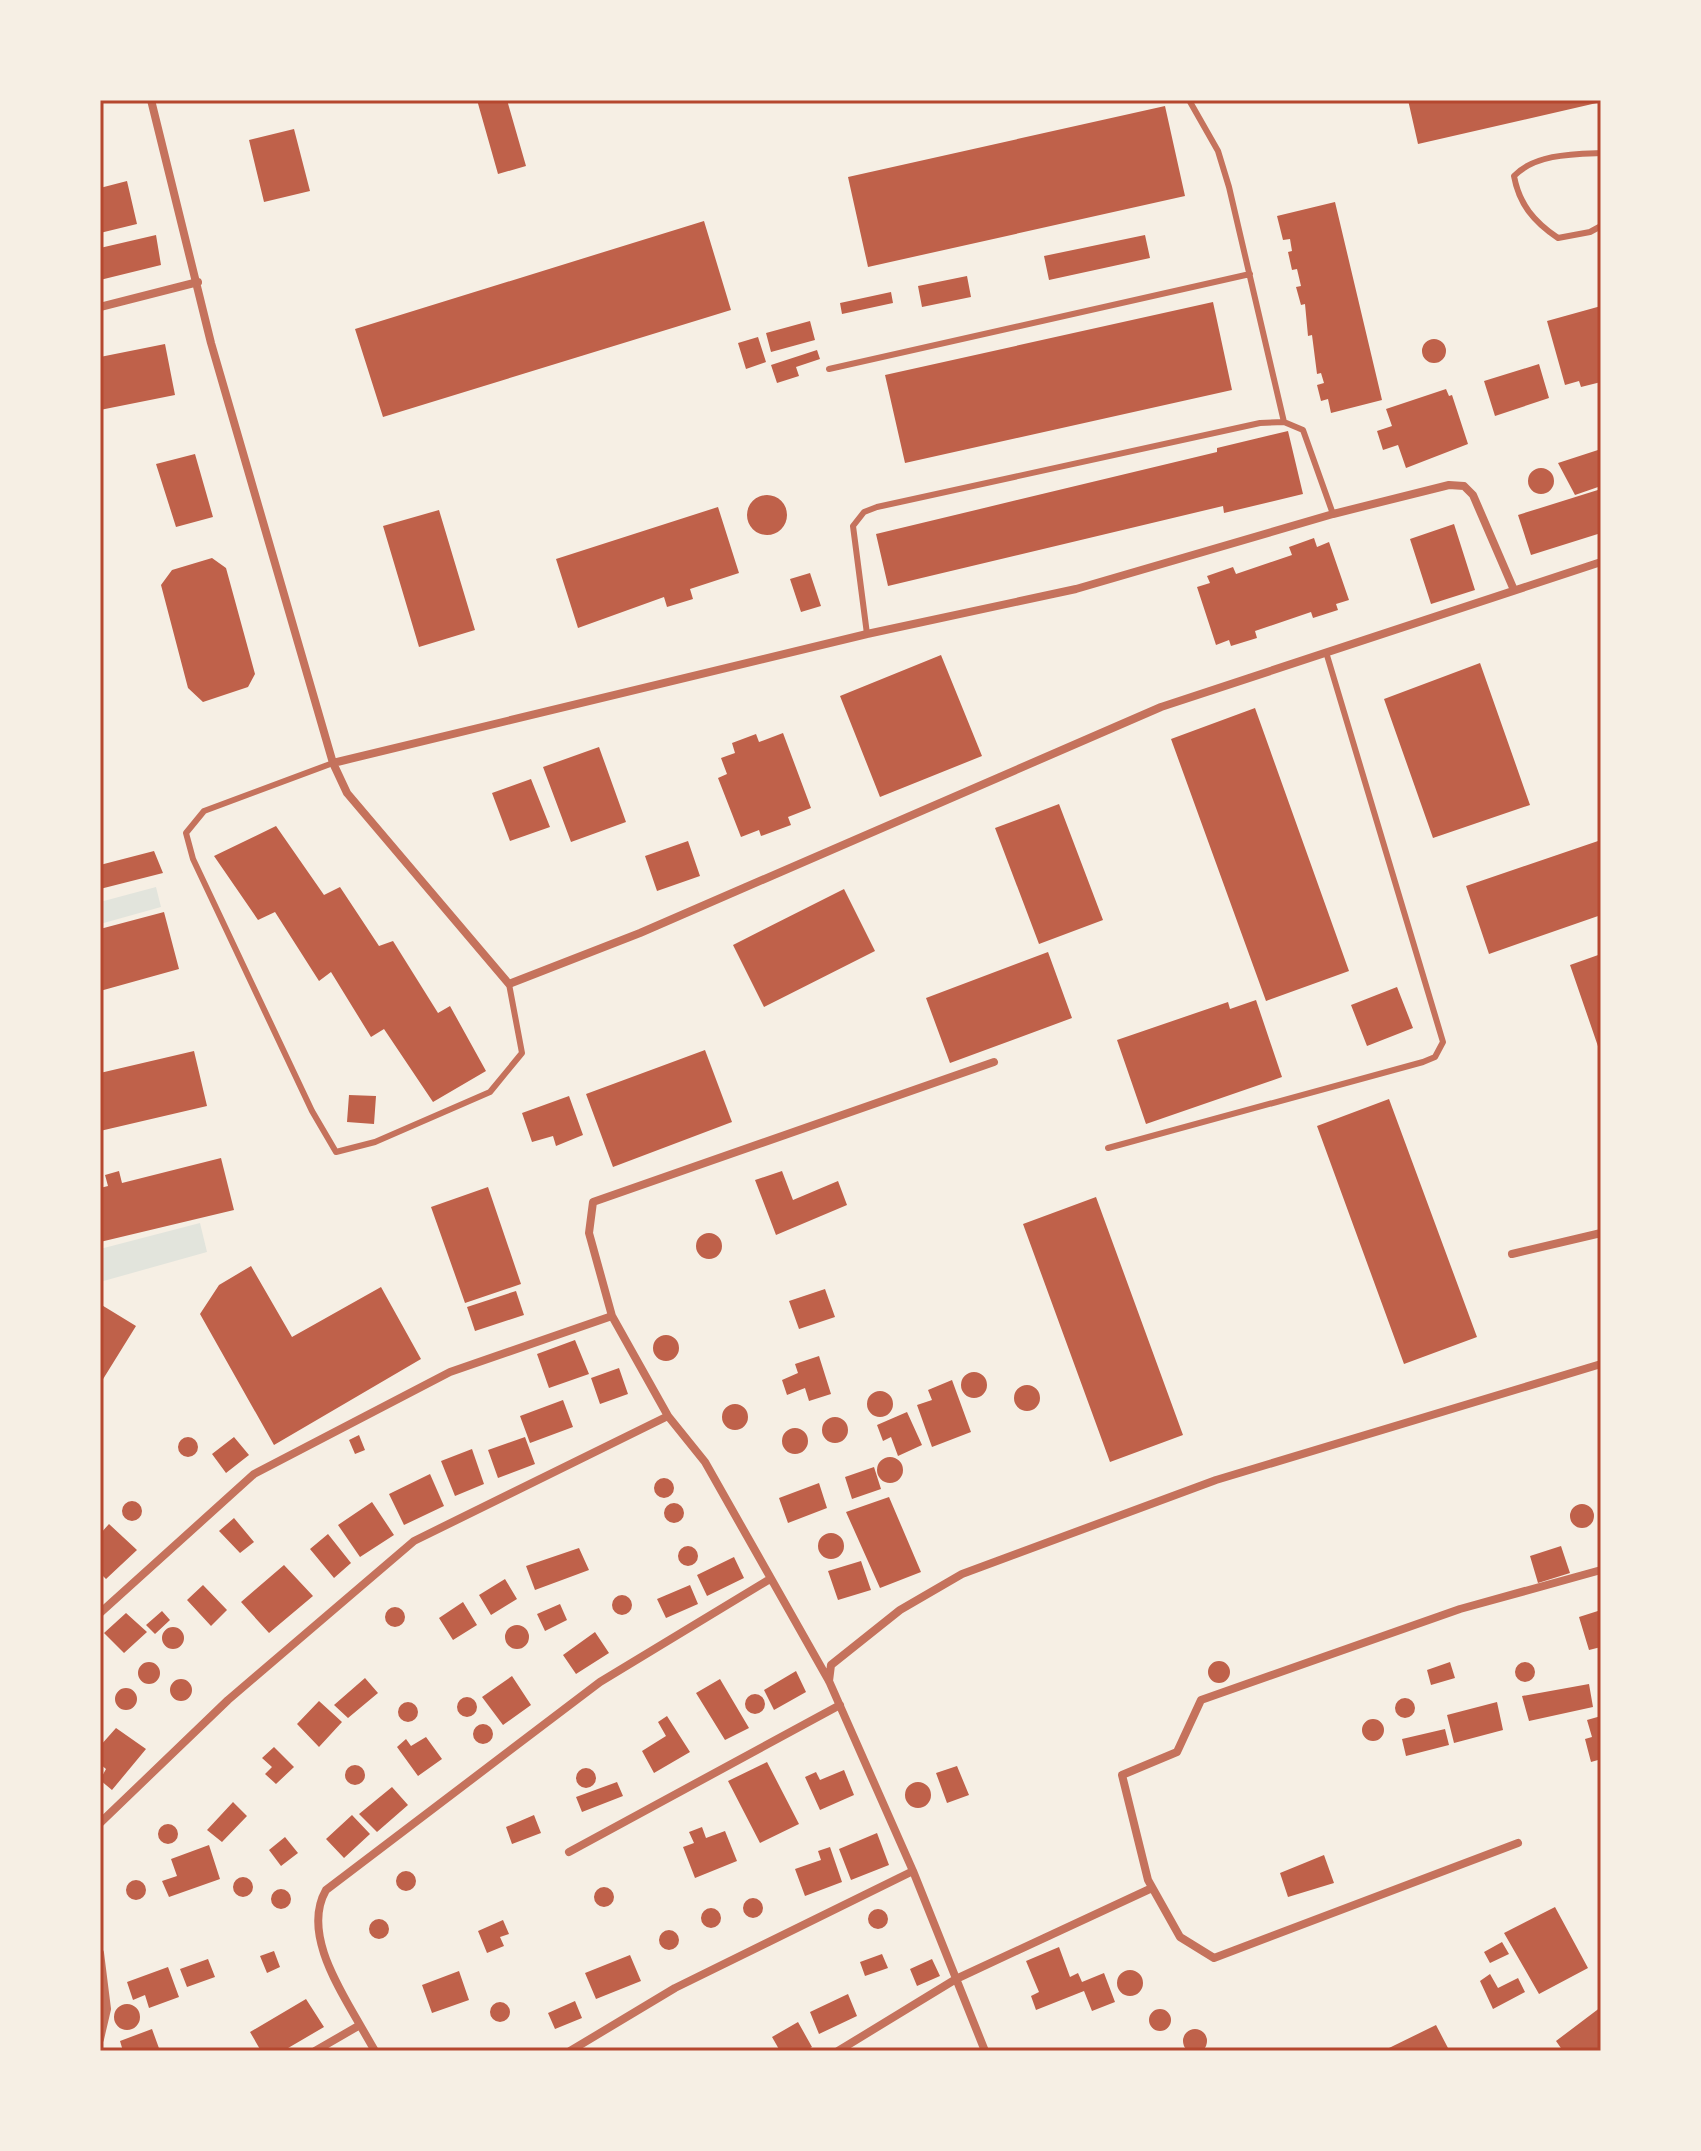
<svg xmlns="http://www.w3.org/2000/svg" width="1701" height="2151" font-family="'Roboto Serif',serif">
<rect width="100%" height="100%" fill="#f6efe4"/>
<path fill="#e2e4dc" d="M156,887L161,907L100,924V902Z
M200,1223L207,1252L100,1282V1249Z"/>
<path fill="#bf614a" d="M477,100H507L526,166L498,174Z
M1408,100H1601V102L1418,144Z
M1165,106L1185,196L868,267L848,177Z
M294,129L310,191L264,202L249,140Z
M127,181L137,224L100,233V188Z
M1335,202L1382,400L1331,413L1328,399L1321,401L1317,385L1324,383L1321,373L1317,374L1312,335L1308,336L1305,304L1301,305L1296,287L1301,286L1297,269L1292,270L1288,252L1292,251L1290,239L1283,240L1277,216Z
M704,221L731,310L383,417L355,329Z
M156,235L161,265L100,280V248Z
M1145,235L1150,258L1049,280L1044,256Z
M967,276L971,297L922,307L918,286Z
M891,292L893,303L842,314L840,303Z
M1213,302L1232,390L905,463L885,375Z
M1601,306V382L1581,387L1579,381L1565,385L1547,321Z
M810,321L815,340L771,352L766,333Z
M758,337L766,362L746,369L738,343Z
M1422 351a12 12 0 1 1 24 0a12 12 0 1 1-24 0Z
M165,344L175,395L100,410V357Z
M817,350L820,359L796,367L799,376L777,383L771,365Z
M1539,364L1549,398L1495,416L1484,381Z
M1446,389L1449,396L1452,395L1468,444L1406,468L1398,445L1383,450L1377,431L1392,426L1386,409Z
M1288,431L1303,494L1224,513L1223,506L888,586L876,534L1217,452V448Z
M1598,450L1601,486L1575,495L1558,463Z
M195,454L213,517L176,527L156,464Z
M1528 481a13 13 0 1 1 26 0a13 13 0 1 1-26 0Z
M1601,489V533L1531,555L1518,515Z
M747 515a20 20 0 1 1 40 0a20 20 0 1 1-40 0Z
M718,507L739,573L690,589L693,599L667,607L664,597L578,628L556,559Z
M439,510L475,630L419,647L383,526Z
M1454,524L1475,590L1431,604L1410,539Z
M1314,538L1317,547L1329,542L1349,600L1336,604L1338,610L1313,618L1311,612L1255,631L1257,638L1231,646L1229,640L1216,645L1197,587L1210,583L1207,576L1233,567L1236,574L1292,555L1289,547Z
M212,558L226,568L255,674L248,687L203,702L188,688L161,585L172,570Z
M810,573L821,606L801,612L790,579Z
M941,655L982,756L880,797L840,696Z
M1480,663L1530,805L1433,838L1384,699Z
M1255,708L1349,971L1266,1001L1171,739Z
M783,733L811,808L788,817L791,825L761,836L759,830L741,837L718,778L727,774L721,758L735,753L732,743L756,734L759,742Z
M599,747L626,822L571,842L543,767Z
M531,779L550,827L510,841L492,793Z
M1059,804L1103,920L1039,944L995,828Z
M276,826L324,895L340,887L379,946L393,941L438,1013L450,1006L486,1071L433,1102L384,1029L371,1037L331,972L319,981L275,912L258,920L214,856Z
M1601,840V915L1489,954L1466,886Z
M688,841L700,876L657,891L645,856Z
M154,851L163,873L100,889V865Z
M844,889L875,951L764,1007L733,945Z
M164,912L179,969L100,991V929Z
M1048,952L1072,1018L950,1063L926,998Z
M1601,954V1055L1570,965Z
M1397,987L1413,1028L1367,1046L1351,1005Z
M1256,1000L1282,1077L1146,1124L1117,1040L1228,1002L1230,1009Z
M705,1050L732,1122L613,1167L586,1094Z
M194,1051L207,1106L100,1131V1073Z
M349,1095L376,1096L374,1124L347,1122Z
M569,1096L583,1135L556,1146L553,1136L532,1142L522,1113Z
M1389,1099L1477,1337L1404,1364L1317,1126Z
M221,1158L234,1210L100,1242V1188L108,1186L105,1175L119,1171L122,1183Z
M782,1171L793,1200L838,1181L847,1205L776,1235L755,1180Z
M488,1187L521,1284L465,1303L431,1207Z
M1096,1197L1183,1435L1110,1462L1023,1224Z
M696 1246a13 13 0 1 1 26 0a13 13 0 1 1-26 0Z
M251,1266L292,1337L381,1287L421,1359L274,1445L200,1314L219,1285Z
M825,1289L835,1317L799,1329L789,1301Z
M516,1291L524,1315L475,1331L467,1307Z
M100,1304L136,1326L100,1384Z
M653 1348a13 13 0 1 1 26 0a13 13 0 1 1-26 0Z
M575,1340L589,1374L549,1388L537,1354Z
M819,1356L831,1394L809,1401L805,1388L787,1395L782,1380L798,1373L795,1364Z
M619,1368L628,1394L600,1404L591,1378Z
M961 1385a13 13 0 1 1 26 0a13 13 0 1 1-26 0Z
M952,1380L971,1432L932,1447L917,1405L932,1400L928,1390Z
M1014 1398a13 13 0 1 1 26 0a13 13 0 1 1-26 0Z
M867 1404a13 13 0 1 1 26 0a13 13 0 1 1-26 0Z
M563,1400L573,1427L530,1443L520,1416Z
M722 1417a13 13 0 1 1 26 0a13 13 0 1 1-26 0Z
M907,1412L922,1445L898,1456L891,1437L883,1441L877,1425Z
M822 1430a13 13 0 1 1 26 0a13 13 0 1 1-26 0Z
M782 1441a13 13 0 1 1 26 0a13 13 0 1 1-26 0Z
M359,1435L365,1450L355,1454L349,1440Z
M178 1447a10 10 0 1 1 20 0a10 10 0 1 1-20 0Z
M234,1437L249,1455L226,1473L212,1454Z
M525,1437L535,1464L498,1478L488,1450Z
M472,1449L484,1484L455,1496L441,1461Z
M877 1470a13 13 0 1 1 26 0a13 13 0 1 1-26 0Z
M874,1467L881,1489L852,1499L845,1477Z
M430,1474L444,1506L404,1525L389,1494Z
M654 1488a10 10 0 1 1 20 0a10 10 0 1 1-20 0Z
M819,1483L827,1508L788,1523L779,1498Z
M889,1497L921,1572L880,1588L846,1512Z
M122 1511a10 10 0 1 1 20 0a10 10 0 1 1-20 0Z
M372,1502L394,1535L360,1557L338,1525Z
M664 1513a10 10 0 1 1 20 0a10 10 0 1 1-20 0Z
M1570 1516a12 12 0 1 1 24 0a12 12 0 1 1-24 0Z
M234,1518L254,1542L240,1553L219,1531Z
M109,1524L137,1550L106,1579L100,1573V1534Z
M818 1546a13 13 0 1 1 26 0a13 13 0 1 1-26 0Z
M328,1534L351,1563L334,1578L310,1549Z
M678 1556a10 10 0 1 1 20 0a10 10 0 1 1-20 0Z
M1561,1546L1570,1573L1538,1583L1530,1556Z
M579,1548L589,1570L535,1590L526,1566Z
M734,1557L744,1578L707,1596L697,1575Z
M861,1561L871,1590L838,1600L828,1571Z
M284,1565L313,1596L269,1633L241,1602Z
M505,1579L517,1599L491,1615L479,1595Z
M203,1585L227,1610L211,1626L187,1600Z
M690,1585L698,1604L666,1618L657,1599Z
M612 1605a10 10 0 1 1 20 0a10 10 0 1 1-20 0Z
M463,1602L477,1625L453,1640L439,1618Z
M560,1604L567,1620L545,1631L537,1614Z
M385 1617a10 10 0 1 1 20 0a10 10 0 1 1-20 0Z
M1601,1610V1647L1589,1650L1579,1617Z
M162,1611L170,1620L155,1634L146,1625Z
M126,1613L147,1632L124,1653L104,1633Z
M505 1637a12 12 0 1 1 24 0a12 12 0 1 1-24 0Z
M162 1638a11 11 0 1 1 22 0a11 11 0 1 1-22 0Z
M595,1632L609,1653L576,1674L563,1655Z
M1208 1672a11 11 0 1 1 22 0a11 11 0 1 1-22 0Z
M1515 1672a10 10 0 1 1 20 0a10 10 0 1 1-20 0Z
M1450,1662L1455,1678L1431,1685L1427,1670Z
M138 1673a11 11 0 1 1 22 0a11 11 0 1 1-22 0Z
M796,1671L806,1692L774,1710L764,1690Z
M512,1676L531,1705L503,1725L482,1697Z
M365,1678L378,1693L348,1718L334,1705Z
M720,1679L749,1728L725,1740L696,1693Z
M170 1690a11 11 0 1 1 22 0a11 11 0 1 1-22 0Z
M1589,1684L1593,1707L1529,1721L1522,1696Z
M115 1699a11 11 0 1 1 22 0a11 11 0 1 1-22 0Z
M745 1704a10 10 0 1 1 20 0a10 10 0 1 1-20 0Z
M457 1707a10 10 0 1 1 20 0a10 10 0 1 1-20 0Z
M1395 1708a10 10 0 1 1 20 0a10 10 0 1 1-20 0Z
M319,1701L342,1722L319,1747L297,1724Z
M398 1712a10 10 0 1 1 20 0a10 10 0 1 1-20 0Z
M1497,1702L1503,1730L1454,1743L1447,1715Z
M667,1716L690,1752L654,1773L642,1751L666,1736L658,1722Z
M1601,1716V1766H1600L1598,1760L1591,1762L1585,1739L1592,1737L1587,1720Z
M1362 1730a11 11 0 1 1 22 0a11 11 0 1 1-22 0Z
M473 1734a10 10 0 1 1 20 0a10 10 0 1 1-20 0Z
M116,1728L146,1749L112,1790L100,1780L106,1769L100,1764V1746Z
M1445,1729L1449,1745L1406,1756L1402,1739Z
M426,1737L442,1759L418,1776L397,1747L406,1739L411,1746Z
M274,1747L294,1767L276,1784L265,1774L272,1767L262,1758Z
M767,1762L799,1824L760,1843L728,1781Z
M345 1775a10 10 0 1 1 20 0a10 10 0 1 1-20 0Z
M957,1766L969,1795L947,1803L936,1773Z
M576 1778a10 10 0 1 1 20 0a10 10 0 1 1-20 0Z
M844,1770L854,1795L820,1810L805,1777L816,1772L820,1780Z
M617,1782L623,1796L582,1812L576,1797Z
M905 1795a13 13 0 1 1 26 0a13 13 0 1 1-26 0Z
M392,1787L408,1805L377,1832L359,1814Z
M233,1802L247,1816L222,1842L207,1830Z
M352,1815L370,1834L344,1858L326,1839Z
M534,1815L541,1833L512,1844L506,1827Z
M158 1834a10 10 0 1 1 20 0a10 10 0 1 1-20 0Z
M702,1827L706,1838L725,1831L737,1861L695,1878L683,1847L694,1843L689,1832Z
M877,1833L889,1865L851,1880L839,1849Z
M285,1837L298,1853L281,1866L269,1850Z
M209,1845L220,1879L169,1897L162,1881L177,1876L171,1859Z
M830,1847L842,1882L805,1896L795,1869L821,1860L818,1851Z
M1324,1855L1334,1883L1288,1897L1280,1873Z
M396 1881a10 10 0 1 1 20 0a10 10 0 1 1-20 0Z
M233 1887a10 10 0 1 1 20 0a10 10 0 1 1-20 0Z
M126 1890a10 10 0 1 1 20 0a10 10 0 1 1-20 0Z
M594 1897a10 10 0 1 1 20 0a10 10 0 1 1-20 0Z
M271 1899a10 10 0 1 1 20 0a10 10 0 1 1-20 0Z
M743 1908a10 10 0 1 1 20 0a10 10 0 1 1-20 0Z
M1555,1907L1588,1968L1539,1994L1504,1933Z
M701 1918a10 10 0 1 1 20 0a10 10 0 1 1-20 0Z
M868 1919a10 10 0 1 1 20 0a10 10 0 1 1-20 0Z
M369 1929a10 10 0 1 1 20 0a10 10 0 1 1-20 0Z
M503,1920L509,1934L500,1937L504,1946L487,1953L478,1931Z
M659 1940a10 10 0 1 1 20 0a10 10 0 1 1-20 0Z
M1502,1942L1509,1954L1490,1963L1484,1952Z
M1059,1947L1070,1977L1078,1973L1082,1982L1104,1973L1115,2002L1092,2011L1084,1991L1036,2010L1031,1996L1039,1992L1026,1961Z
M274,1951L280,1967L267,1973L260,1956Z
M882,1954L888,1968L865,1976L860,1962Z
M630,1955L641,1981L596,1999L585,1973Z
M208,1959L215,1977L187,1987L180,1969Z
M932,1959L940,1976L917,1986L910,1969Z
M168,1967L179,1997L149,2008L145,1995L133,2000L127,1982Z
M1117 1983a13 13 0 1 1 26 0a13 13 0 1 1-26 0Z
M459,1971L469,2000L432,2013L422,1985Z
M1490,1974L1498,1988L1518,1978L1525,1992L1493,2009L1480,1981Z
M848,1994L857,2016L819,2034L810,2012Z
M306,1999L324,2027L283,2051H261L250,2032Z
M575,2001L582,2018L555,2029L548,2013Z
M490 2012a10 10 0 1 1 20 0a10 10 0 1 1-20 0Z
M114 2017a13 13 0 1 1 26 0a13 13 0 1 1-26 0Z
M1601,2007V2051H1563L1556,2041Z
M1149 2020a11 11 0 1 1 22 0a11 11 0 1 1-22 0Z
M798,2022L812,2047L805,2051H780L772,2037Z
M1436,2025L1448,2048L1390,2051L1389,2048Z
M1183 2041a12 12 0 1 1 24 0a12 12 0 1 1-24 0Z
M152,2029L160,2051H123L120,2041Z"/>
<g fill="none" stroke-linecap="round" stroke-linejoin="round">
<path stroke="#c5725c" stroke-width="6" d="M1189,100L1218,151L1229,187L1284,422
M1601,153C1573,154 1535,154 1514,176C1519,204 1534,222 1558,238L1590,232L1601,226
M829,369L1250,274
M867,634L853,526L864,512L877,507L1260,423L1284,422L1303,430L1333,514
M333,763L204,811L186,833L193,859L312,1111L336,1152L375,1142L490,1092L522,1053L509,984
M1108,1148L1423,1062L1435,1057L1443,1042L1326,652"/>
<path stroke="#c5725c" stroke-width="8" d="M151,100L211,343L333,763L347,793L509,984L640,933L1161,707L1601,562
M100,307L198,282
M333,763L867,634L1076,589L1333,514L1449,485L1464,486L1473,495L1514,590
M1512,1254L1601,1233
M100,1613L254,1474L450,1372L612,1316
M829,1681L831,1665L900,1610L962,1574L1216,1480L1601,1364
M100,1823L228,1700L414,1541L668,1416
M1518,1843L1214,1958L1180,1937L1148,1880L1122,1775L1177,1752L1201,1700L1460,1609L1601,1570
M569,1852L840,1705
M100,1953L107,2009L100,2039
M360,2025C339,1988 302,1932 326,1890L600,1682L770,1579
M315,2051L360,2025L375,2051
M570,2051L675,1988L913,1871
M838,2051L956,1979L1152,1888
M985,2051L913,1871L829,1681L705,1462L668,1416L612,1316L589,1233L593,1202L994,1062"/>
</g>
<rect width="1701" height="2151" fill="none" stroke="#f6efe4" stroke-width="204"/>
<rect x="102" y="102" width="1497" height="1947" fill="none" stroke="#b5482f" stroke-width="3"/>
</svg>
